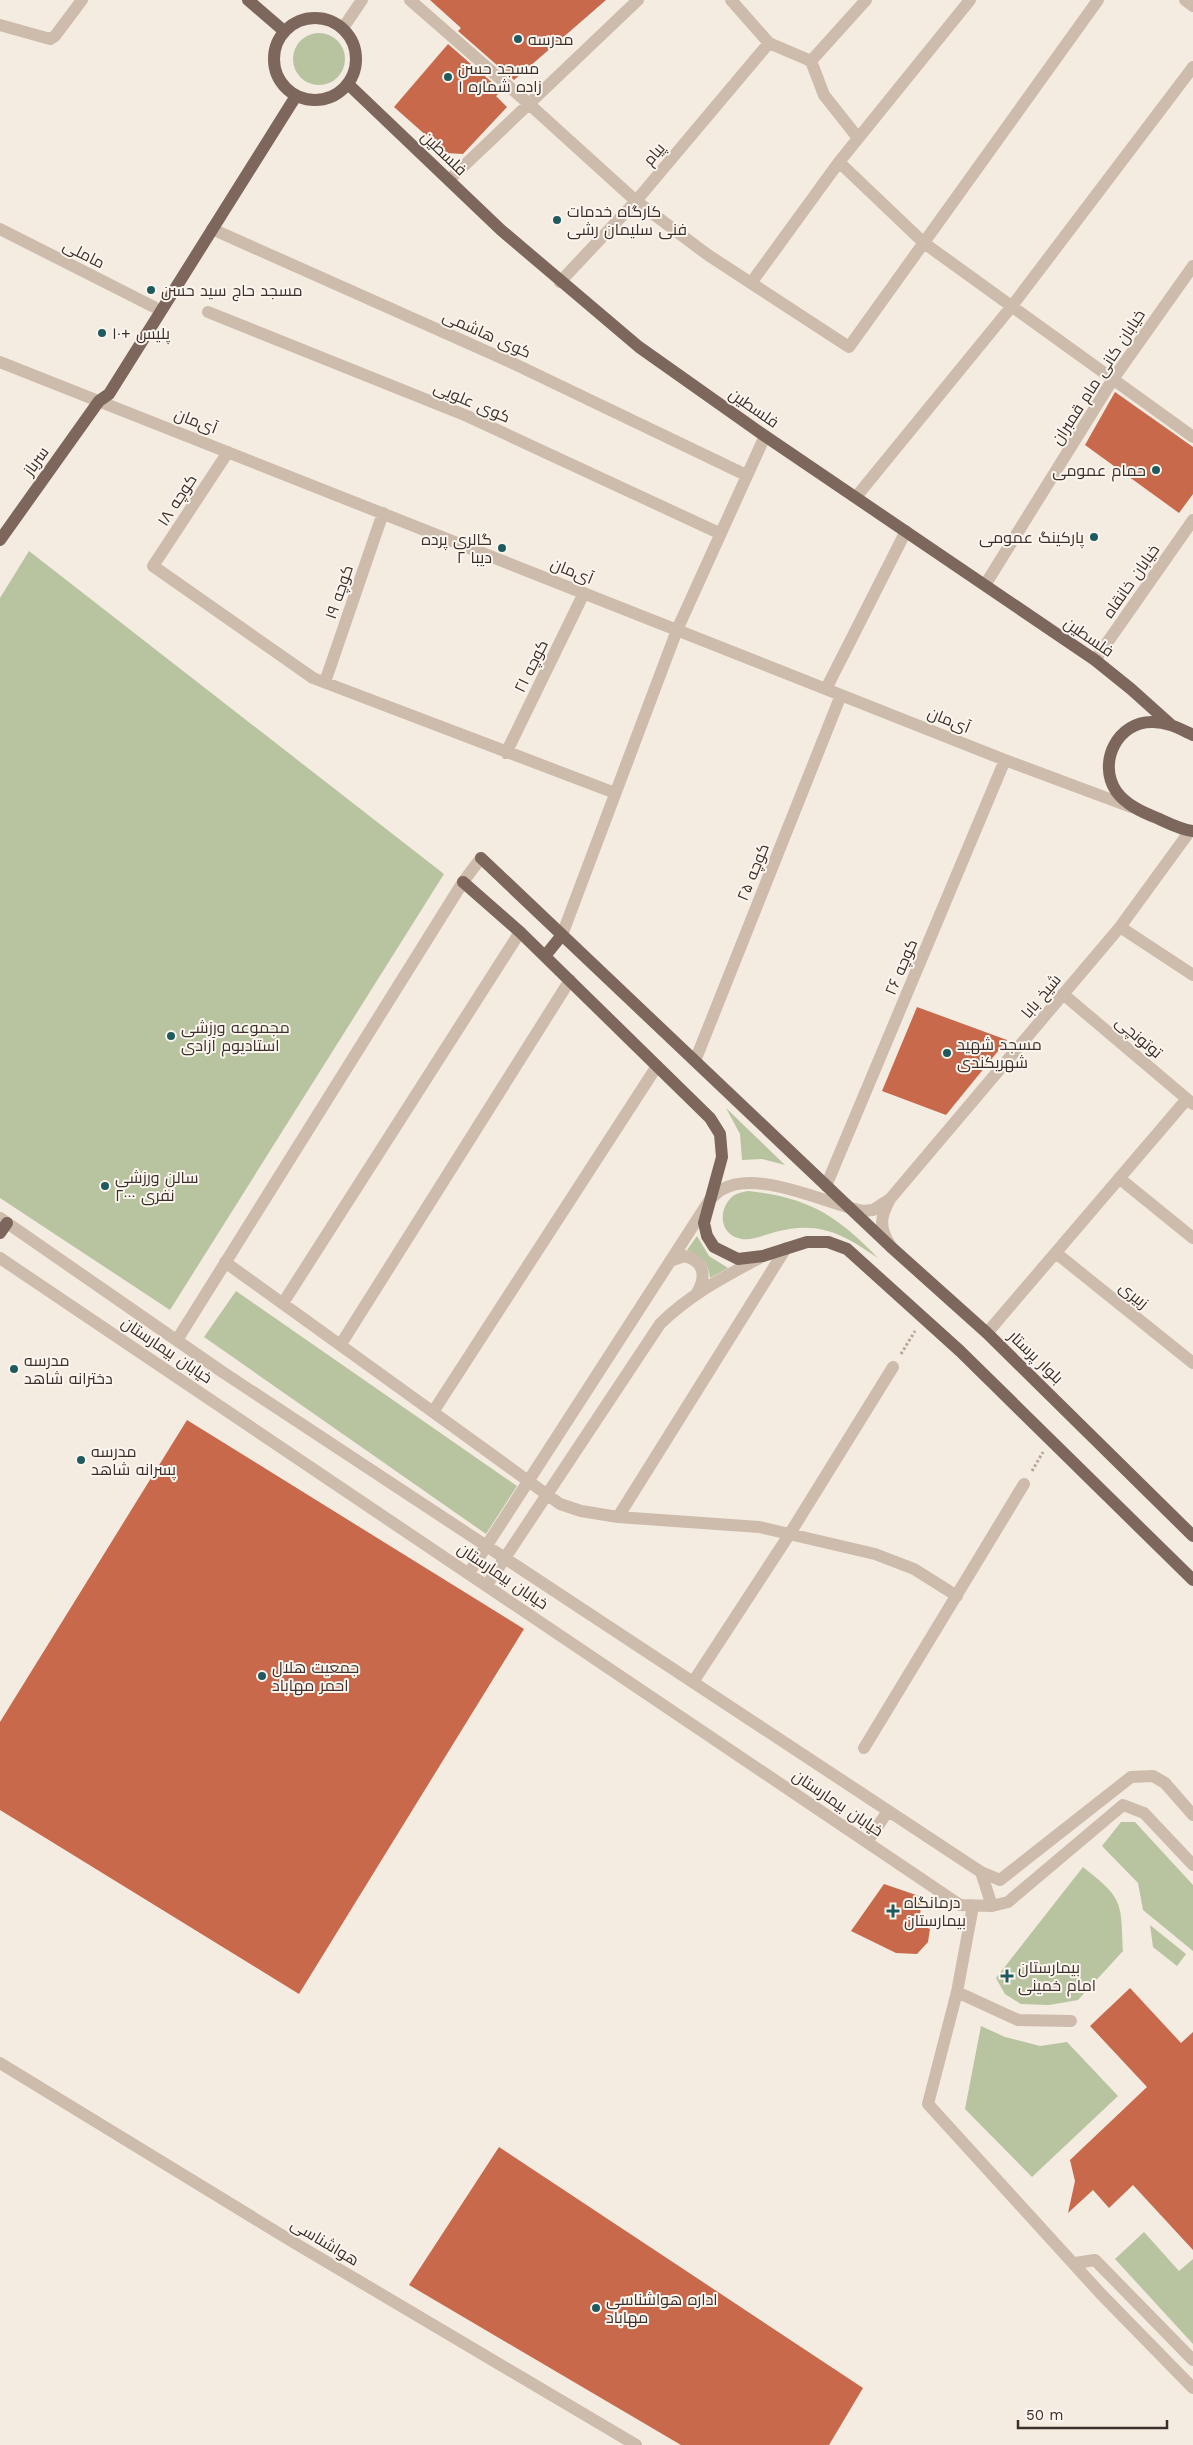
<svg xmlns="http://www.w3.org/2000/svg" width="1193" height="2445" font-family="'Work Sans',Cairo,sans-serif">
<rect width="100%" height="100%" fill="#f4ebe1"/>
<path fill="#b8c4a0" d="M293 59a26 26 0 1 1 52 0a26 26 0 1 1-52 0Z
M29,551L444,874L170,1310L0,1198V598Z
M726,1108L785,1165L762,1159L742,1160L740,1134Z
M748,1191C807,1197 837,1215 878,1258C843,1234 819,1220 775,1232C764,1235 749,1242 738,1238C718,1232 719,1207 733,1196C737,1193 743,1192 748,1191Z
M697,1236L709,1256L728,1268L710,1278C708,1262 702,1256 687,1250Z
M236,1291L517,1486L486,1534L204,1337Z
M1121,1822H1135L1193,1885V1951L1143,1910L1138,1883L1102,1846Z
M1083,1867C1123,1899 1121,1900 1123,1951L1078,2000L1049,2005L1021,2004L1005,1994L996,1978Z
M1150,1925L1186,1954L1177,1966L1153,1947Z
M981,2026L1005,2037L1040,2046L1067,2042L1118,2096L1032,2177L965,2109Z
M1144,2232L1179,2271L1193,2259V2344L1115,2259Z"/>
<path fill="#c8694b" d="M430,0H606L514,80L458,31L461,28Z
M448,44L502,91L496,96L507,107L463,154L446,153L394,107Z
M1115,392L1193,447V494L1179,513L1085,445Z
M917,1007L1007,1040L946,1115L882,1091Z
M187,1420L524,1629L299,1994L0,1810V1722Z
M884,1884L922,1897L919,1924L930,1929L928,1942L917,1954L896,1953L851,1931Z
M1130,1988L1181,2043L1193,2032V2250L1133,2185L1109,2208L1093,2190L1068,2213L1075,2181L1070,2160L1147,2087L1090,2026Z
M499,2147L863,2388L829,2445H681L409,2285Z"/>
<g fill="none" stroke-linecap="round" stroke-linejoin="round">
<path stroke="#b9a596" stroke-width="3" stroke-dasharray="2.5 2.5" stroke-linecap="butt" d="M901,1354L915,1331
M1032,1471L1043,1452"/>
<path stroke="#cdbbac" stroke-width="12" d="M410,0L529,104L636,201L708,255L849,347L1098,0
M731,0L769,43L811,61L824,95L858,138
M1185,0L1193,6
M0,25L50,39L55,36L82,0
M343,28L362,0
M811,61L866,0
M839,162L924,243L1193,437
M449,180L638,0
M0,229L154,307
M212,229L506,360L746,475
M560,282L636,201L769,43
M751,283L839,162L970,0
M208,312L467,416L719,533
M0,362L1005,760L1131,807
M228,452L153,566L313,678L615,793
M856,497L1012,306L1193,67
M985,585L1113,379L1193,266
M1095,660L1193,520
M325,682L383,513
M826,689L906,531
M506,753L584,593
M1120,927L1193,975
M562,935L677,630L765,436
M1063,994L1193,1104
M695,1061L841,695
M657,1066L433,1412L560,1504L581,1511L618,1517L759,1527L875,1554L914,1569L957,1596
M1119,1178L1193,1238
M826,1186L1005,760
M0,1218L221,1371L981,1872L992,1906
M890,1245C879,1227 880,1217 890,1199L1120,927L1190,831
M1056,1253L1193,1363
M0,1258L960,1905L992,1906L1008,1902L1123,1805L1144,1813L1193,1865
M670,1261L684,1256C704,1260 707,1276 697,1293
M225,1262L433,1412
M283,1303L520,932
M987,1333L1187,1099
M177,1340L463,882L481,858
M341,1344L570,980
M618,1517L786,1248
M469,1573L711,1198C715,1195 719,1191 723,1189C757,1169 827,1204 863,1211L873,1210L890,1199
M487,1585L660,1324C690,1294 726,1276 763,1256
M693,1682L789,1535L893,1367
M864,1748L1024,1484
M867,1842L888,1811
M981,1872L1000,1880L1131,1777L1153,1776L1165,1783L1193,1815
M973,1906L957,1992L928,2104L1101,2294L1193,2388
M957,1992L1018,2020L1071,2021
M0,2063L293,2242L636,2445
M1075,2263L1095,2260L1193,2360"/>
<path stroke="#7d675c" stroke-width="12" d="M248,0L284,31
M274 59a41 41 0 1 1 82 0a41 41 0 1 1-82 0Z
M348,84L501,230L639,347L765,436L1095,660L1131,689L1170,724
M0,540L99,401L109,394L296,96
M1193,735C1180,729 1168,722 1153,722C1118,721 1097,762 1116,791C1126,805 1142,812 1157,818C1168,823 1181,830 1193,831
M481,858L891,1247L987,1333L1193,1536
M463,882L520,932L710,1118L720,1134L722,1157L704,1223L707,1236L714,1247L738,1259L763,1256L807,1242H828L847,1249L960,1351L1193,1580
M545,956L562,935
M0,1233L7,1223"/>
</g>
<g fill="#1f5a5e" stroke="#fbf5ee" stroke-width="2">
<circle cx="518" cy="39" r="5"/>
<circle cx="448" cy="77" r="5"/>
<circle cx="557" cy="220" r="5"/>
<circle cx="151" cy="290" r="5"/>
<circle cx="102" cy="333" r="5"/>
<circle cx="1156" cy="470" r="5"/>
<circle cx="1094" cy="537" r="5"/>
<circle cx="502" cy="548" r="5"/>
<circle cx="171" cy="1036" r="5"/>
<circle cx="947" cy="1053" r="5"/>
<circle cx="105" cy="1186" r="5"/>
<circle cx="14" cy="1369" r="5"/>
<circle cx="81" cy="1460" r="5"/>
<circle cx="262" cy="1676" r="5"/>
<path d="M890.5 1903.5h5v5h5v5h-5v5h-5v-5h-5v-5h5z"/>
<path d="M1004.5 1968.5h5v5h5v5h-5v5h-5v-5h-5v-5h5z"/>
<circle cx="596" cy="2308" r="5"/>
</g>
<g text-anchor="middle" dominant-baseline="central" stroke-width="4" stroke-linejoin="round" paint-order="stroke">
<g font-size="16" fill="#3b302b" stroke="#fbf5ee" text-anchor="start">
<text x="528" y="39">مدرسه</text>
<text x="458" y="68">مسجد حسن<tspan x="458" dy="18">زاده شماره ۱</tspan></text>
<text x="567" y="211">کارگاه خدمات<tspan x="567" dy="18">فنی سلیمان رشی</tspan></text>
<text x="161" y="290">مسجد حاج سید حسن</text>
<text x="112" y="333">پلیس +۱۰</text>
<text x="1146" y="470" text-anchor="end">حمام عمومی</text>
<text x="1084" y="537" text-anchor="end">پارکینگ عمومی</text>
<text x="492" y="539" text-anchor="end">گالری پرده<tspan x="492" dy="18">دیبا ۲</tspan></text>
<text x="181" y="1027">مجموعه ورزشی<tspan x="181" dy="18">استادیوم آزادی</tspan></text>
<text x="957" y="1044">مسجد شهید<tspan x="957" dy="18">شهریکندی</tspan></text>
<text x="115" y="1177">سالن ورزشی<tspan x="115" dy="18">۲۰۰۰ نفری</tspan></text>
<text x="24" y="1360">مدرسه<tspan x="24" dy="18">دخترانه شاهد</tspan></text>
<text x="91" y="1451">مدرسه<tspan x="91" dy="18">پسرانه شاهد</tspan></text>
<text x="272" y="1667">جمعیت هلال<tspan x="272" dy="18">احمر مهاباد</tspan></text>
<text x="904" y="1902">درمانگاه<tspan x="904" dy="18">بیمارستان</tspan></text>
<text x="1018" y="1967">بیمارستان<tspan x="1018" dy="18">امام خمینی</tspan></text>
<text x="606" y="2299">اداره هواشناسی<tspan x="606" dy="18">مهاباد</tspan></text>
</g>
<g font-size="16" fill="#3b302b" stroke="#fbf5ee">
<text transform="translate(444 153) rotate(44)">فلسطین</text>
<text transform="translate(654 154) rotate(-50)">پیام</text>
<text transform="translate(84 254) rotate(27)">ماملی</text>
<text transform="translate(487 334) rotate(24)">کوی هاشمی</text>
<text transform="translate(1098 377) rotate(-57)">خیابان کانی مام قمبران</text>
<text transform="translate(472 402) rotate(23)">کوی علویی</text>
<text transform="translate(754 408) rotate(35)">فلسطین</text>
<text transform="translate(196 421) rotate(21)">آی‌مان</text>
<text transform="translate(36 461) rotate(-54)">سرباز</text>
<text transform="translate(177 500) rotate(-57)">کوچه ۱۸</text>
<text transform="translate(572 571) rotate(22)">آی‌مان</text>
<text transform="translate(1131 581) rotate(-55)">خیابان خانقاه</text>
<text transform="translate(339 592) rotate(-71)">کوچه ۱۹</text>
<text transform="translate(1089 637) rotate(35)">فلسطین</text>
<text transform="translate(531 666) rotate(-64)">کوچه ۲۱</text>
<text transform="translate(949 720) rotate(22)">آی‌مان</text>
<text transform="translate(753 872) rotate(-68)">کوچه ۲۵</text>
<text transform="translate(901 967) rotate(-67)">کوچه ۲۶</text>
<text transform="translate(1041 996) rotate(-50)">شیخ بابا</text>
<text transform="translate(1139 1037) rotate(40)">توتونچی</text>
<text transform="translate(1134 1295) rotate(39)">زبیری</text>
<text transform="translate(167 1350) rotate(34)">خیابان بیمارستان</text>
<text transform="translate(1036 1357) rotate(44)">بلوار پرستار</text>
<text transform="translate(503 1576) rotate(34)">خیابان بیمارستان</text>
<text transform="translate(838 1803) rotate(34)">خیابان بیمارستان</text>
<text transform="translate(325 2242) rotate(31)">هواشناسی</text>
</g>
</g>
<path d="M1018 2420v8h149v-8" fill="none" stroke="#3b302b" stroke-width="2.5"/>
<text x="1026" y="2420" font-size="15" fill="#3b302b" stroke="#fbf5ee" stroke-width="4" paint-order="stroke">50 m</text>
</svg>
